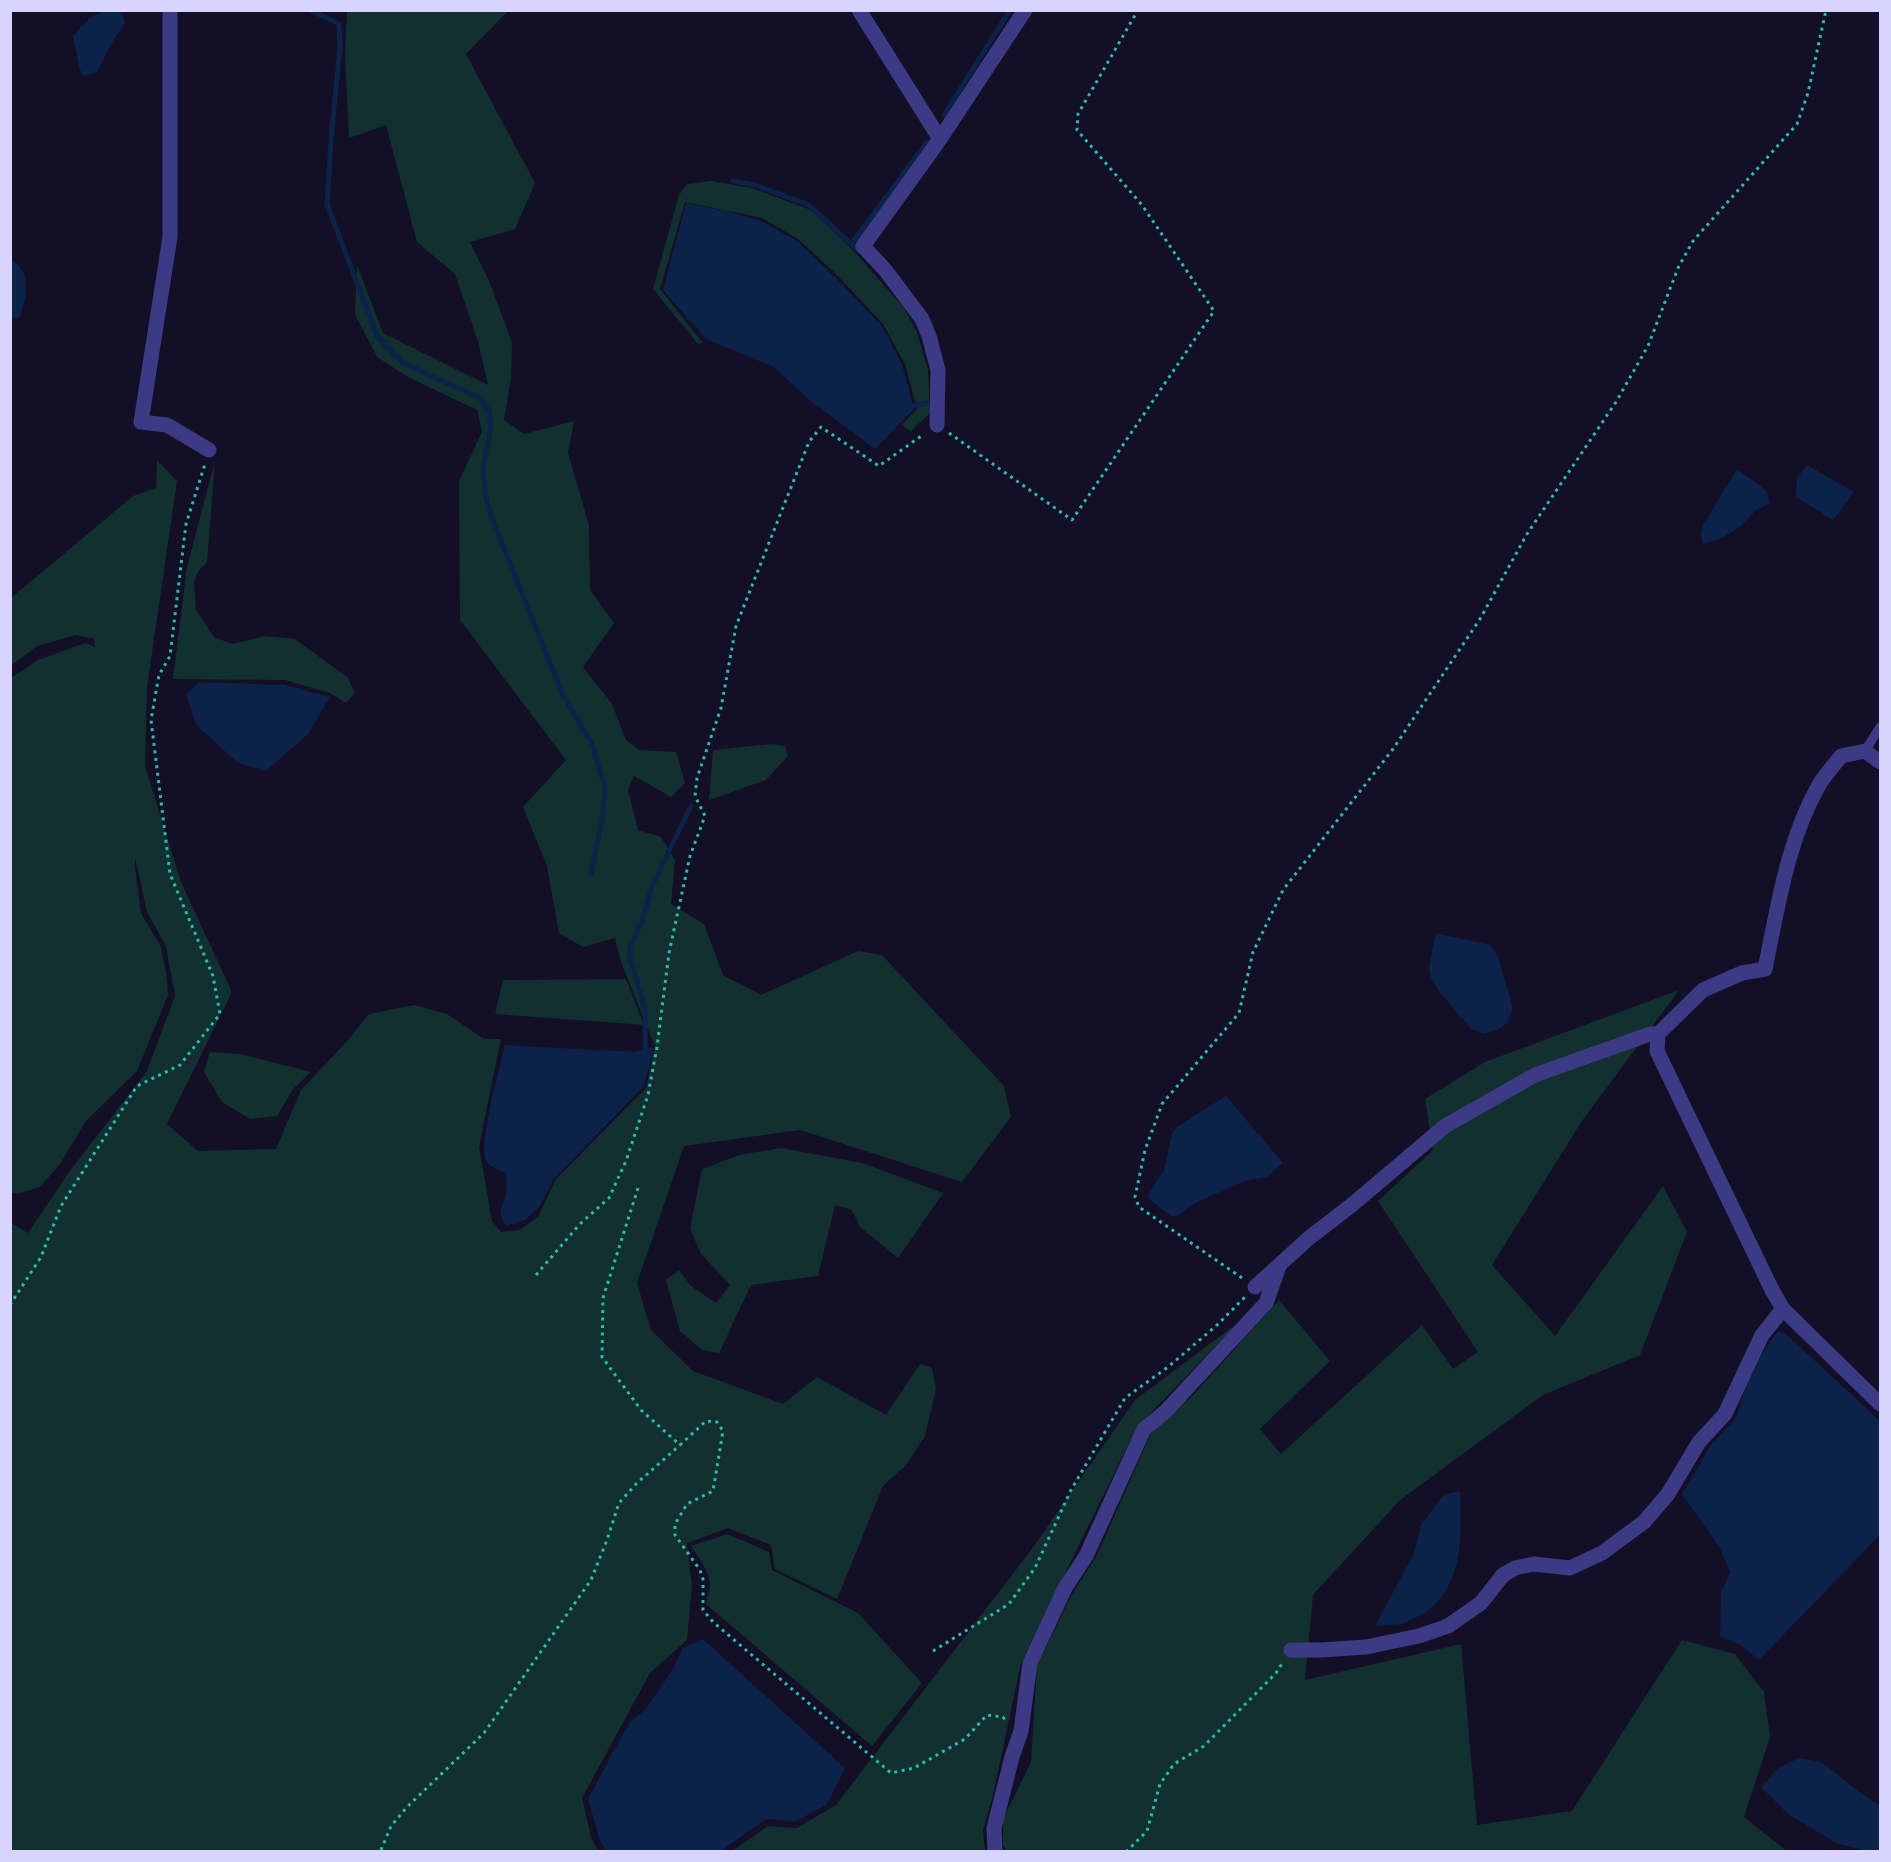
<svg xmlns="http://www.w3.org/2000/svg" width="1891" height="1862" font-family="Signika,sans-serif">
<rect width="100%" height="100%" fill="#130f26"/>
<path fill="#12302f" d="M347,11H508L466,54L535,183L515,229L470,242L489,281L512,342L511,379L504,420L524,434L574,421L568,453L589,525L590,590L614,623L583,667L612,704L626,740L639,750L676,752L685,783L671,797L634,776L628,790L638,830L661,837L675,860L671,904L704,924L723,975L761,995L858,951L882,955L1004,1086L1011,1117L962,1182L800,1130L684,1146L637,1283L651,1330L693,1371L783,1404L817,1377L886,1415L920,1364L932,1368L936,1389L925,1436L906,1465L883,1486L837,1599L775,1569L771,1545L728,1528L687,1543L692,1586L687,1640L650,1673L582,1798L591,1837L598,1851H11V1223L28,1233L69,1172L147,1071L175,996L166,946L147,912L135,857V867L141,913L161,947L167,979L168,995L137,1071L86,1121L60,1164L40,1187L17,1194L11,1192V678L38,660L85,643L95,647L94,639L76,635L37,646L11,666V598L133,496L156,488L157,460L177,481L147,687L145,766L181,882L232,992L167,1124L198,1151L276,1149L301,1090L349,1039L369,1014L414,1005L447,1014L484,1039H501L479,1147L492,1221L501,1232L519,1230L538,1217L556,1179L646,1088L655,1047L621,962L615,938L583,947L559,933L547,866L523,807L566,760L460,620L459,481L482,432L477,410L408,377L377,357L355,314L357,265L383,333L488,385L478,341L455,274L417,242L386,125L349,138L345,55Z
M712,181L752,188L811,210L853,250L904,308L917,332L928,370L930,413L911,431L902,425L917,409L905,364L883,324L836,274L798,239L762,218L685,202L660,289L703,343L698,344L653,289L679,195L687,184Z
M215,461L207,562L199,570L194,581L196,610L214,637L232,644L265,636L295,639L347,677L355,693L346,703L330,693L285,680L173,679L187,567Z
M772,744L785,746L788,756L766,780L709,800L713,750Z
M626,979L644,1025L495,1014L503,980Z
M1679,990L1582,1121L1492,1265L1555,1336L1663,1186L1687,1232L1640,1355L1543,1395L1400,1500L1313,1595L1305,1680L1461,1644L1477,1825L1572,1811L1682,1640L1735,1654L1764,1692L1770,1737L1744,1817L1787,1851L1007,1852L1003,1845V1819L1031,1762L1037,1666L1071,1596L1097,1555L1151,1433L1194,1394L1279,1300L1330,1361L1260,1429L1281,1454L1422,1325L1453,1369L1478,1352L1378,1201L1433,1150L1425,1099L1485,1062Z
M210,1052L240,1054L311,1072L293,1089L277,1116L250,1119L222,1102L204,1072Z
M781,1148L862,1163L943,1193L898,1258L860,1227L852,1210L835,1205L818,1276L751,1285L719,1353L702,1350L680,1331L666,1280L679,1270L691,1286L716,1303L730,1285L701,1254L690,1229L702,1169L739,1155Z
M1239,1322L1137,1427L1021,1663L993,1795L983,1830L985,1851L731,1852L768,1826L797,1828L836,1805L1034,1546L1135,1400Z
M727,1534L769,1552L772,1570L858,1613L922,1683L872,1746L706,1604C706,1597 710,1591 710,1585C709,1570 698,1557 691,1546Z"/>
<path fill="#0c2248" d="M117,10L122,13L125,22L109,48L97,72L84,76L80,70L73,36C87,20 95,10 117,10Z
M686,203L731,212L763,222L796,240L836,278L882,326L902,364L914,409L875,449L808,399L774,367L706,339L663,290Z
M10,259C33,270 26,298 20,317L11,319Z
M1807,465L1854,492L1833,520L1796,497L1797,478Z
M1737,469L1767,491L1770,503L1756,510L1741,526L1722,538L1703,544L1701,535L1703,525Z
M199,682L285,685L330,697L308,734L266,771L238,763L196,725L186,694Z
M1436,933L1490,945L1498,956L1513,1008L1508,1022L1499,1029L1484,1034L1470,1028L1439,991L1431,978L1429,968Z
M505,1045L636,1052L649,1047L654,1048L644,1086L555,1178L539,1207L525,1220L506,1226C498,1215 500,1209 505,1198C507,1190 507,1181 506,1173C500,1170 490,1168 486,1161C478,1146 500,1066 505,1045Z
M1226,1096L1283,1163L1267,1177L1245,1181L1199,1201L1177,1216H1171L1150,1200L1148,1195L1164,1170L1172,1134L1177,1127Z
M1777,1332H1784L1880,1421V1535L1759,1660L1739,1644L1720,1637L1721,1593L1730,1572L1720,1548L1682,1494L1711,1445L1735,1420L1745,1390L1762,1354Z
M1460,1491C1462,1535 1464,1592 1419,1616C1414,1618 1408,1622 1402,1624C1394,1625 1384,1625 1375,1626L1414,1553L1421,1525L1443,1495Z
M703,1639L845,1768L827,1804L797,1821L766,1819L721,1851H606L600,1841L588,1799L630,1721L645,1710L673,1669L683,1648Z
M1799,1758L1822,1762L1850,1785L1880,1806V1851H1870L1838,1844L1789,1815L1761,1787L1778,1768Z"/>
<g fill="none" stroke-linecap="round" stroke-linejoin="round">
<path stroke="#0c2248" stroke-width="5" d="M310,10L339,24L340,50L332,126L327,204L377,336L403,363L480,398L489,411L491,428L483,467L485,493L491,516L562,693L592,744L605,788L602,820L591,874
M944,115L1010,10
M733,181L755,185L809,205L861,253
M852,243L927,142
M907,407L933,402V399
M645,1055V1008L630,959V947L642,921L652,886L691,806"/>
<path stroke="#2fb8b0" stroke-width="3" stroke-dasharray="3 4.5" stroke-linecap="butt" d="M949,433L1072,520L1214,311L1142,205L1077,130L1078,114L1138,10
M638,1188L603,1298L602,1357L641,1410L680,1445L706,1421L717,1422L723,1431L713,1491L687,1504L675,1524V1535L700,1570L703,1579V1610L713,1622L891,1773L914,1768L965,1739L987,1715L1003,1717L1005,1720
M536,1275L579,1225L609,1198L626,1161L648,1095L657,1047L669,953L690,856L705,816L695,796L697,778L721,708L736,626L809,442L821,427L879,466L924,434
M1242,1278L1139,1207L1135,1197L1145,1150L1162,1104L1239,1013L1253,952L1283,890L1393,749L1480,619L1527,534L1616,402L1648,346L1678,268L1693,241L1797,124L1808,93L1826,10
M10,1305L41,1257L61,1206L137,1086L180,1065L220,1014L213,976L170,874L151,720L159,675L170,656L186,524L205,464
M933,1651L1009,1604L1035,1568L1071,1490L1125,1398L1168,1367L1216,1326L1245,1297
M381,1850L391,1826L407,1807L484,1733L591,1580L607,1540L619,1503L636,1484L680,1445
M1126,1852L1147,1831L1160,1784L1174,1764L1204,1746L1276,1673L1283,1662"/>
<path stroke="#3d3a85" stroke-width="9" d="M1865,751L1880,727"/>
<path stroke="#3d3a85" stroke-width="15" d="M170,10V237L141,422L167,425L209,450
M859,10L940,139
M937,425L938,370L929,336L922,319L886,271L863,246L940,139L1025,10
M1658,1034L1657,1051L1772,1290L1783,1309
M1255,1287L1309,1238L1353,1204L1445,1126L1535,1075L1650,1034H1658L1703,990L1742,973L1765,969C1778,907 1787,841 1819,785C1825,775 1834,765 1841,756L1865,751L1880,762
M1291,1650H1321L1366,1647L1419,1636L1448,1626L1481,1603L1503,1575L1515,1568L1534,1564L1570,1568L1602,1553L1644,1522L1668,1494L1699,1442L1725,1414L1762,1335L1783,1309L1880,1404
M995,1852L994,1828L1012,1757L1021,1731L1030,1663L1065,1588L1086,1556L1144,1429L1165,1412L1266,1303L1278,1269"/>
</g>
<rect width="1891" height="1862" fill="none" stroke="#d9d4ff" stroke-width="24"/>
</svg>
